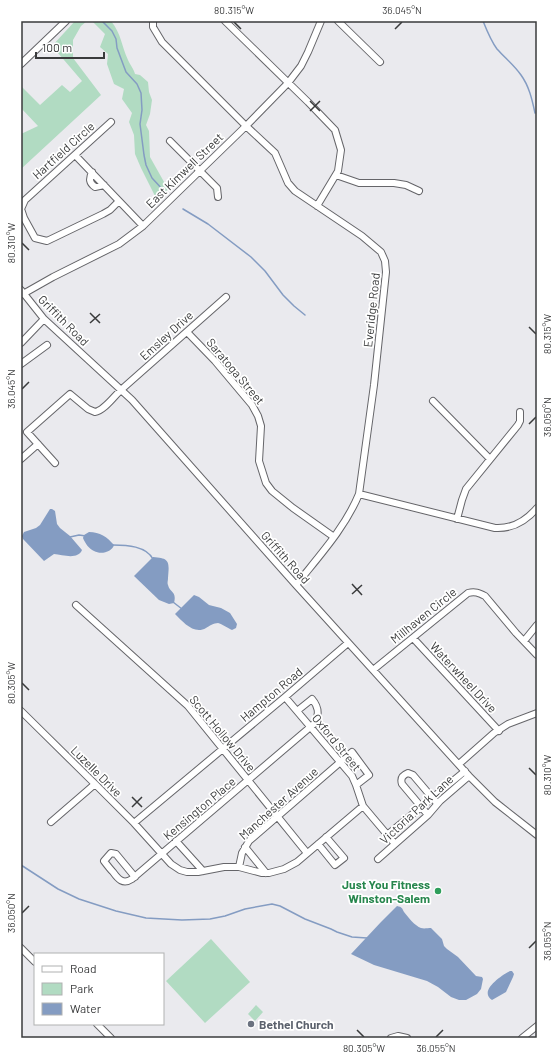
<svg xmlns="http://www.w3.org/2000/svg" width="558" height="1059" font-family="Barlow,sans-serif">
<rect width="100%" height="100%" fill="#eaeaee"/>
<path fill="#b1dbc2" d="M75,21H87L81,26L73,40V58L101,95L21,169V134L38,126L21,108V86L40,105L62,85L70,92L82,81L52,46Z
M92,21H111C122,35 121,45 128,60C130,65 134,69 135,74L140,75L148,82L149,92L152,100L150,114L146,125L149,131L150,157L168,189L161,198L155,196L141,168L135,154L134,135L129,122L132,113L122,99L124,89L114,84L107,64L108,54L100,47L105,34Z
M211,939L250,982L205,1023L166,981Z
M256,1005L263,1012L255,1021L248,1014Z"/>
<path fill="#849cc2" d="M50,509H52L55,511L57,524L60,528L70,536L82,550C78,560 63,555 54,554L44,561L23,539L22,536L24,532L36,528L40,525Z
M89,532C100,532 107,537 114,545C112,552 101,555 94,551C89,549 85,543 83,538L84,535Z
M153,557C171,558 169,563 168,578C168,581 167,583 168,585C170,593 177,591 174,603L169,604L159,600L134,576Z
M194,595L199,597L209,605L221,608L230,613L237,624L236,628L232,630C228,628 222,624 218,623C214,623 209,626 206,628C194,635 183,622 175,614Z
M397,906C402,907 402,908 404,912C408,917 415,926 421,928C424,929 428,928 431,928L442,939L444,946L447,949L458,957L476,976L482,977L483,979L481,989L477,994L466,1000H459L451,997L438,987L427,981L374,965L351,954L381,922Z
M510,971H512L514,974L513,977L506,992L492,1000C478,991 502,975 510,971Z"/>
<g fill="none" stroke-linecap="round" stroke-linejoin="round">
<path stroke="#849cc2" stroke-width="1.5" d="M102,21L112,31L116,39L117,48L126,72L137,84L141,93L142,110L140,124L144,155L146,165L152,178L164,191
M483,21C487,31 491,41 497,49C505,58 514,65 521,75C529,86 532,99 535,113
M183,209L208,224L251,257L265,271L283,295L294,306L305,315
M70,537L79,535L86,536
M113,545C127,545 146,546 153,559
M173,602L182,609
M21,865L58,889L79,899L116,911L146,918L182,920L210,919L225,916L245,909L272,904L280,906L305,919L331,929L337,932L352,937L367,938"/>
<g stroke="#656569" stroke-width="8">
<path id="minor" d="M153,21V27L162,42L246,126L275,153L288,183L295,191L362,236L381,252L385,261L386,272L374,385L359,494C345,528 319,556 296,585
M225,21L308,102L335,130L341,150L338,171L317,206
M338,21L380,62
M21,64L66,21
M111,122L25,200L21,209L24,218L35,238L47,241L103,214L110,210L119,201
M170,141L217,188L218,197
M75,155L143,226
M92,172C89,179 89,183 95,187L104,185
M336,175L359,183H394L406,185L419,191
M21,290L44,319L132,400L296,585L469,776L495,802L537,835
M23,294L53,277L119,244L143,226L246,126L288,83L301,66L308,52L321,21
M187,332L215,361L252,405L258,416L261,426L259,461L266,483L272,491L293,508L334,537
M21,343L44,319
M21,364L47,345
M433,401L490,459
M21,459L38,444
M55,463L27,432L70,394L88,409L95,412C104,411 115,395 122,389C157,358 191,328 226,297
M359,494L495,528C512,529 526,521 537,508
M457,519L462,500L466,489L518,425L520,421V412
M76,605L188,706L307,853
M413,638L499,731
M524,641L537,625
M373,670L468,593C475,591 479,593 485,596L516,633L537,655
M285,697L352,776L356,785L363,806L395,844
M21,711L95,784L134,823L171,864L180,870L187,872H198L224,867H239L254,871L262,873H269L284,869L297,862L363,806
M459,764L494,733L508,724L537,713
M428,815L402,784C400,778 403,775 408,773L413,775L435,801
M51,822L95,784
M134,823L285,697L348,643
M387,835L465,771
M176,841L203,871
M318,844L335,865L344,858L326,837
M245,847L266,873
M378,859L428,815L440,801L469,776
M239,867L242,853L249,841L352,752L369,775L356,785
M135,877L116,854L111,853L104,861C107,865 110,869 113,872C118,879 123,885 132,879L315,723C320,713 318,706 312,699L297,711
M21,948L35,962
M97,1024L111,1038
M391,1038L398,1036L407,1038
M522,1038L537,1026"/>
</g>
<use href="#minor" stroke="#fff" stroke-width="6"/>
</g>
<path fill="none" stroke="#3a3b3c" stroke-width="1.5" d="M234,22L241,29M395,29L402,22M310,101L320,111M310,111L320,101M22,243L29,250M90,313L100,323M90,323L100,314M529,327L536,334M22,389L29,382M529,424L536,417M352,584L362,595M352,594L362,585M22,683L29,690M529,768L536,775M132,797L142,807M132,807L142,797M22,913L29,906M529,948L536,941M357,1030L364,1037M436,1037L443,1030"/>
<circle fill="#2e9e5b" stroke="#fff" stroke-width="1.5" cx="438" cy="891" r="4"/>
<circle fill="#6b7280" stroke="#fff" stroke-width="1.5" cx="251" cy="1024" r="4"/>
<g text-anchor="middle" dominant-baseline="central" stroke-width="3.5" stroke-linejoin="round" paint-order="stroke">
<g font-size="12" fill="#3a3b3c" stroke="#fff">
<text transform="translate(63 150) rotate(-42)">Hartfield Circle</text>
<text transform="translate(184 170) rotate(-44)">East Kimwell Street</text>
<text transform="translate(371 310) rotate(-84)">Everidge Road</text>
<text transform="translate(64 320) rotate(45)">Griffith Road</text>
<text transform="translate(166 335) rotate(-42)">Emsley Drive</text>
<text transform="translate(236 371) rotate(50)">Saratoga Street</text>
<text transform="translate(286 557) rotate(48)">Griffith Road</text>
<text transform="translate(423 615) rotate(-39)">Millhaven Circle</text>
<text transform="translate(464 677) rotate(47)">Waterwheel Drive</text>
<text transform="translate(271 694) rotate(-40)">Hampton Road</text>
<text transform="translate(223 733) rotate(50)">Scott Hollow Drive</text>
<text transform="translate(337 742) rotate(51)">Oxford Street</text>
<text transform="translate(97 771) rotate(45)">Luzelle Drive</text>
<text transform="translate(278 803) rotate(-42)">Manchester Avenue</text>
<text transform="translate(199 808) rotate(-40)">Kensington Place</text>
<text transform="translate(416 809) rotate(-43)">Victoria Park Lane</text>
</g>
<g font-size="12" font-weight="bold" fill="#27864d" stroke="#fff" text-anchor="end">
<text x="430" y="884">Just You Fitness<tspan x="430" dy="14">Winston-Salem</tspan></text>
</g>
<g font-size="12" font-weight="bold" fill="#5b616d" stroke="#fff" text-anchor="start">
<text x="259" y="1024">Bethel Church</text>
</g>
</g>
<rect width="558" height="1059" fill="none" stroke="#ffffff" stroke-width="44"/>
<rect x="34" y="953" width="130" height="72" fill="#ffffff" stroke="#b0b1b1"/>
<rect x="42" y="966" width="20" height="6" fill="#ffffff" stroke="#b0b1b1"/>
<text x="70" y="973" font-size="12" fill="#3a3b3c">Road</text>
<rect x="42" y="983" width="20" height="12" fill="#b1dbc2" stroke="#b0b1b1"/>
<text x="70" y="993" font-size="12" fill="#3a3b3c">Park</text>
<rect x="42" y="1003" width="20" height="12" fill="#849cc2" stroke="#b0b1b1"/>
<text x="70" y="1013" font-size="12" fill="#3a3b3c">Water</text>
<path d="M36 52v6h68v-6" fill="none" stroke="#3a3b3c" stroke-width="2"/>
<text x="42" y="52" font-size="12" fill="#3a3b3c" stroke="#ffffff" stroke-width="3" paint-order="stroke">100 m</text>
<rect x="22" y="22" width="514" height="1015" fill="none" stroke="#3a3b3c" stroke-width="1.5"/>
<g font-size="10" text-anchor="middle" fill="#3a3b3c">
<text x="234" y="14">80.315°W</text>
<text x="402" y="14">36.045°N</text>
<text transform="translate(11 243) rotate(-90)" y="4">80.310°W</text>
<text transform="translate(547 334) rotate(-90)" y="4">80.315°W</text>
<text transform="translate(11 389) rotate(-90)" y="4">36.045°N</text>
<text transform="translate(547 417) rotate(-90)" y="4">36.050°N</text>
<text transform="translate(11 683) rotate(-90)" y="4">80.305°W</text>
<text transform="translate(547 775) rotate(-90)" y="4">80.310°W</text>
<text transform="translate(11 913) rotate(-90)" y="4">36.050°N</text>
<text transform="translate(547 941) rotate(-90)" y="4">36.055°N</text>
<text x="364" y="1052">80.305°W</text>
<text x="436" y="1052">36.055°N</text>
</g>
</svg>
